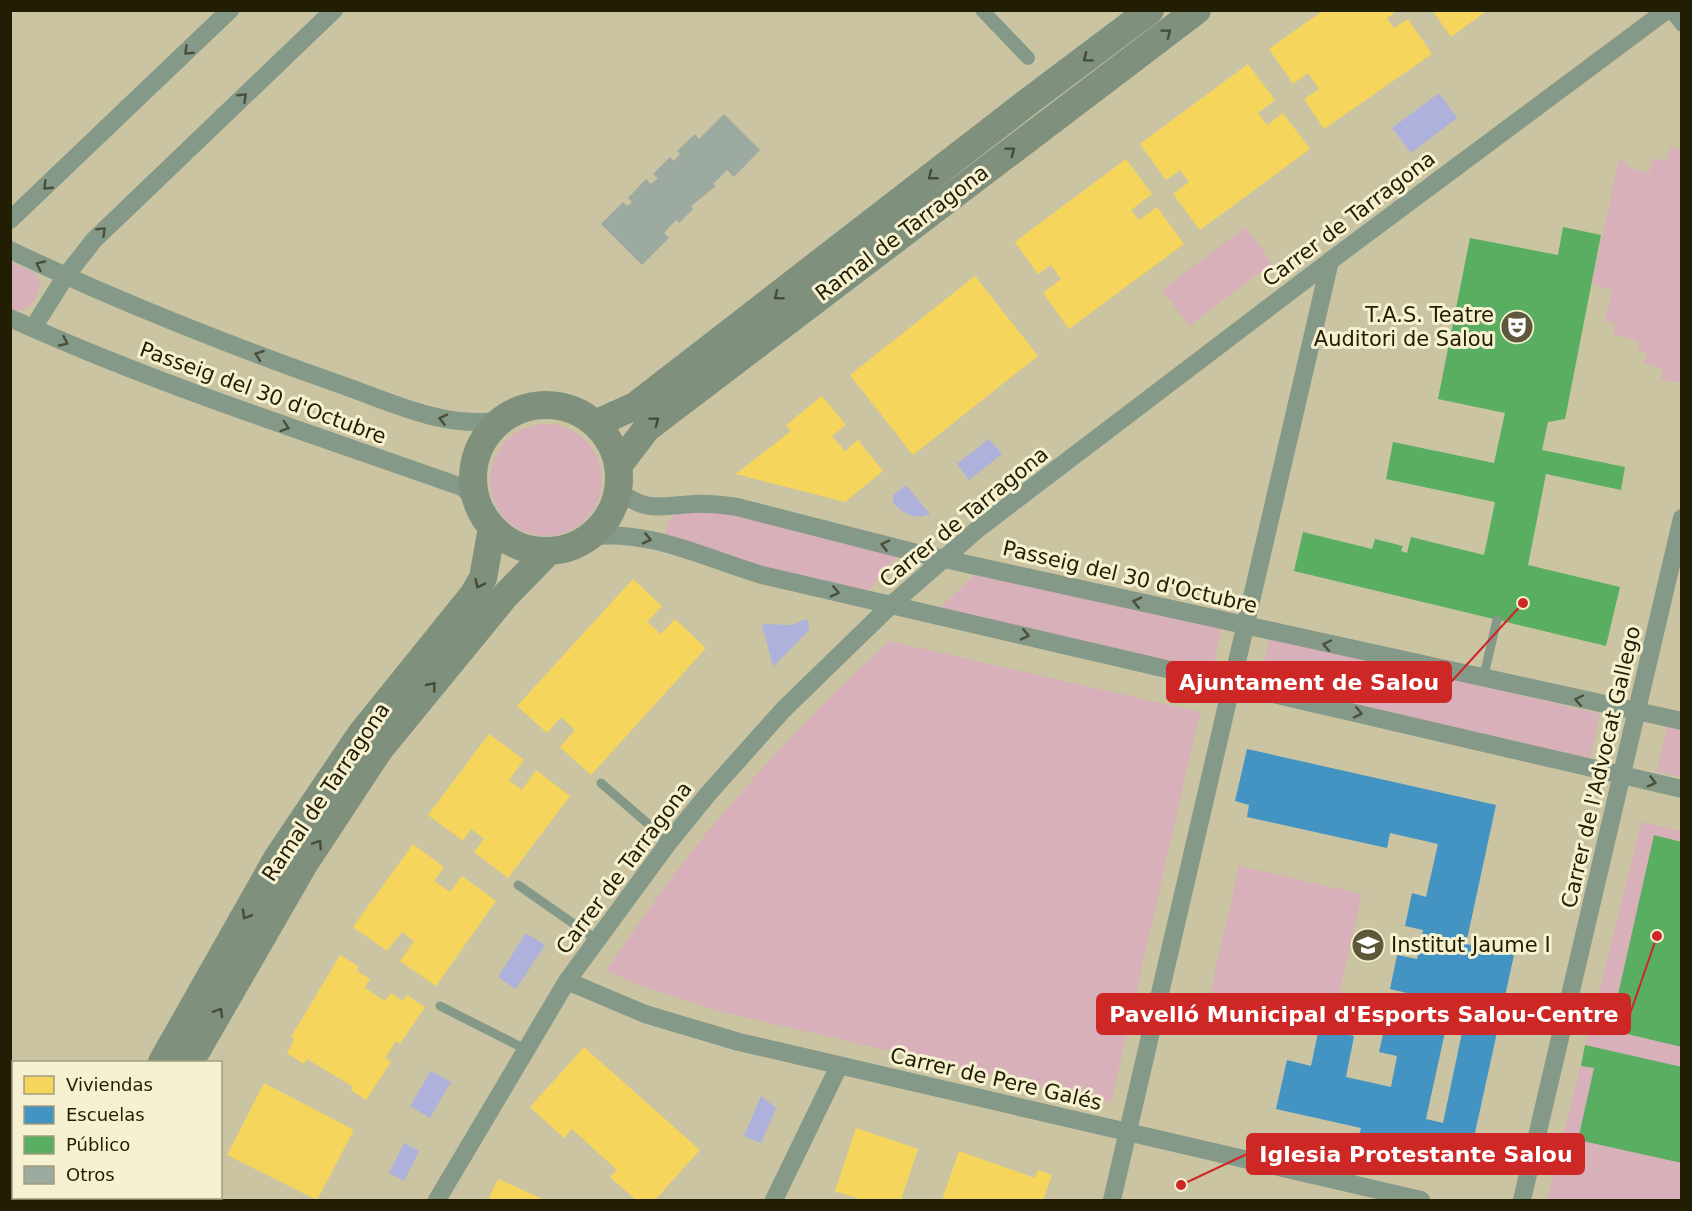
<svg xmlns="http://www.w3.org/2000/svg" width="1692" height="1211" font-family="'DejaVu Sans',sans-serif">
<rect width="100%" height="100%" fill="#cac4a2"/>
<path fill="#d7b0b9" d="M1671,147L1681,150V383L1661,380L1662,369L1644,363L1647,353L1638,350L1639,341L1613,334L1615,323L1605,321L1612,290L1592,283L1619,160L1627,163V167L1649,173L1653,158L1666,161Z
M1245,227L1272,263L1189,326L1162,290Z
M10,262L32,271L40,281C40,297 29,315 11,310Z
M490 480a56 56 0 1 1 112 0a56 56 0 1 1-112 0Z
M713,510L899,555L867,592L761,567L664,537L668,523L676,513Z
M976,573L1222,628L1211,673L939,609Z
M1270,636L1600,714L1590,759L1260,681Z
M889,641L1200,712L1111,1103L719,1011L636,984L606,970C629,938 651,905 675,873C739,789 812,713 889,641Z
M1667,727L1681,730V777L1657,772Z
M1641,822L1681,831V1200H1547Z
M1239,866L1362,894L1333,1022L1210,994Z"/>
<path fill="#aeb1dc" d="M1439,93L1457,118L1411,153L1392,128Z
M989,439L1002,454L969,480L957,464Z
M906,485L930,514C914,520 904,514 893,503V495Z
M804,620H808L809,630L773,667L762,624L793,625Z
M526,933L545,945L516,989L498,977Z
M431,1071L451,1082L430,1118L410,1106Z
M761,1096L776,1108L761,1143L744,1136Z
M404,1143L419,1151L404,1181L389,1173Z"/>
<path fill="#f6d55c" d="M1324,10H1398L1387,18L1394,28L1408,19L1432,54L1324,129L1304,99L1319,89L1308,73L1293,84L1269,49Z
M1432,10H1488L1451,37Z
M1248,64L1275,100L1258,113L1267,125L1283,113L1310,149L1200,230L1173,194L1189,182L1180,170L1166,180L1140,144Z
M1126,159L1152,194L1131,210L1139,220L1157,207L1184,244L1069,329L1043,293L1061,279L1051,265L1038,274L1015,242Z
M975,276L1038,356L913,455L850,375Z
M822,396L846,425L832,436L845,451L858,440L883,471L845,502L736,474L791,431L786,425Z
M633,579L662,606L647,622L661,634L675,619L706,648L591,775L560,747L575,730L561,717L547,733L517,706Z
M489,734L524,760L509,780L522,790L536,770L570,796L508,878L474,852L484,839L471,829L463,841L428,815Z
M413,844L444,867L434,881L450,892L462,876L496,901L436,986L400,961L414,941L402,932L387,951L353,927Z
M340,955L358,966L357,971L370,979L365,988L385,1001L391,993L403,1001L407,995L425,1007L400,1044L396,1041L385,1058L391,1062L366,1100L351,1090L352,1086L307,1059L304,1064L287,1053L294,1040L291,1037Z
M584,1047L700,1150L655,1200H636L610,1177L617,1170L572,1129L564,1138L530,1107Z
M264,1083L354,1130L317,1200L227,1155Z
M856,1128L918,1149L901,1200H862L835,1191Z
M959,1151L1035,1178L1038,1170L1052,1175L1043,1200H942Z
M498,1179L545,1200H488Z"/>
<path fill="#4393c3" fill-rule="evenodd" d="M1247,749L1496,805L1466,944L1514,955L1469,1160L1359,1136L1361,1128L1276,1109L1287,1060L1311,1066L1319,1028L1354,1036L1346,1077L1391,1087L1397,1056L1379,1052L1387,1017L1405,1022L1411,994L1390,989L1397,955L1417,959L1423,930L1405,926L1412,893L1426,897L1438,844L1390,833L1387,848L1247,817L1249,805L1235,801ZM1452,1000L1468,1004L1443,1123L1426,1119Z"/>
<path fill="#5aae61" d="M1563,227L1601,235L1565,419L1548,422L1542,450L1625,467L1621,490L1546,474L1528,565L1620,587L1606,646L1294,571L1303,532L1372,549L1375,539L1403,546L1401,551L1407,553L1411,537L1484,555L1495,502L1386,479L1393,442L1494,463L1505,413L1438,399L1470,238L1558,255Z
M1654,835L1682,842V1047L1610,1030Z
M1585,1045L1682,1067V1163L1578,1140L1594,1068L1581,1066Z"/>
<path fill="#9daa9f" d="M724,114L760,150L734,177L727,170L713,184L716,186L691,206L693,209L679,223L676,220L664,233L669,238L642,265L601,224L623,202L627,206L632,202L628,198L646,179L651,184L658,178L653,174L670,157L674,161L680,154L677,151L695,134L699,139Z"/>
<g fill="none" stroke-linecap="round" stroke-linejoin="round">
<path stroke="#859988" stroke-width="9" d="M1483,679L1497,620
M601,783L669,842
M518,885L597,940
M440,1006L525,1049"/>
<path stroke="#859988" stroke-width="14" d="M982,10L1028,58
M1670,10L1682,25"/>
<path stroke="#859988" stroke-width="18" d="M10,220L230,10
M10,250C117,301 228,345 339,384C391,402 446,430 501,420
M10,318C157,385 310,433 462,487L476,500
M33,328L65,277L94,240L334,10
M618,490C645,513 661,506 694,504C709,503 723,505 737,507L917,553L1682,721
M589,537C648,528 707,559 762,575L1682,789
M567,981L645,1014L739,1042L1421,1200
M437,1200L567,981L669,842L708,794L784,709L891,605L979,528L1330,261L1667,10
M774,1200L839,1066
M1112,1200L1330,261
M1522,1200L1682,518"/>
<path stroke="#7f907d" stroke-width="28" d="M473 478a73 73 0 1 1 146 0a73 73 0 1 1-146 0Z
M595,424L635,406L1025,104L1150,10
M618,466L647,428L1197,10
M162,1062L278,857L361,734L473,595L483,578L492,528
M190,1062L304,864L379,750L505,596L549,551
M101,1200L102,1198
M128,1200L129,1198"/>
</g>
<defs><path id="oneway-chevron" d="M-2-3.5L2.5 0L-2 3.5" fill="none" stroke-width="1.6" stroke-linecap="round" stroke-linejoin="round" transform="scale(1.5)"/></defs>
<g stroke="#474c34">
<use href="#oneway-chevron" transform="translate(1167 33) rotate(-37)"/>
<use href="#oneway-chevron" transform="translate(1087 58) rotate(143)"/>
<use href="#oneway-chevron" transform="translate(1011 151) rotate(-37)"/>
<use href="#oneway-chevron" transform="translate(932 176) rotate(142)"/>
<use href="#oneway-chevron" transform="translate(778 296) rotate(142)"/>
<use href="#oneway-chevron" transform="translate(655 421) rotate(-37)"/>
<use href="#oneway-chevron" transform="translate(479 584) rotate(116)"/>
<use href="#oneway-chevron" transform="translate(432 686) rotate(-51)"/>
<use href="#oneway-chevron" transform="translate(318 844) rotate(-57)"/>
<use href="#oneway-chevron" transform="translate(246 915) rotate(120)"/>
<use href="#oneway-chevron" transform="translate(219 1012) rotate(-60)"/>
</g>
<g stroke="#4a4f39">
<use href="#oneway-chevron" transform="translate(188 51) rotate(136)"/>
<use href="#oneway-chevron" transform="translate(243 97) rotate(-44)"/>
<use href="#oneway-chevron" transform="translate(47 186) rotate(136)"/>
<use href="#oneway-chevron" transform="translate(102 231) rotate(-44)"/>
<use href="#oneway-chevron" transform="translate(40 265) rotate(-155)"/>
<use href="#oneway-chevron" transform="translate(64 342) rotate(25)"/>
<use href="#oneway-chevron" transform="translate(259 355) rotate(-160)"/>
<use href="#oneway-chevron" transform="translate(443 419) rotate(-166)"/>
<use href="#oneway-chevron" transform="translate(285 427) rotate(18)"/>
<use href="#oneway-chevron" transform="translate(647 539) rotate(13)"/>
<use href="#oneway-chevron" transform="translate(885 545) rotate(-166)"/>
<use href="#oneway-chevron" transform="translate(835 592) rotate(13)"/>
<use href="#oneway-chevron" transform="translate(1137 602) rotate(-167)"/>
<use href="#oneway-chevron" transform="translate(1025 635) rotate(13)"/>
<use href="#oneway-chevron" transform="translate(1327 645) rotate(-168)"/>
<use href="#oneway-chevron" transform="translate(1579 700) rotate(-168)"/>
<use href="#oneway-chevron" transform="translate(1358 713) rotate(13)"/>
<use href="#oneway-chevron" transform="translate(1652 782) rotate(14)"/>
</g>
<defs>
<g id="theatre-disc" transform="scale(1.725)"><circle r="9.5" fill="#5d583b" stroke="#f6f1d1"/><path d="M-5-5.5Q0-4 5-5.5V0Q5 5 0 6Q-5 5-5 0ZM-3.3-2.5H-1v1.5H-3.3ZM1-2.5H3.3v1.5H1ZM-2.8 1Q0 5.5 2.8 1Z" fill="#fff"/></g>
<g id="school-disc" transform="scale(1.725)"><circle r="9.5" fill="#5d583b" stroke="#f6f1d1"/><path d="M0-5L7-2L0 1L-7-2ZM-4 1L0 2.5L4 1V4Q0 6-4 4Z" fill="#fff"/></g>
</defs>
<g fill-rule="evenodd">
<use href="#theatre-disc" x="1517" y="327"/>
<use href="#school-disc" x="1368" y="945"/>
</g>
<g text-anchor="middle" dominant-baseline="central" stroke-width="6" stroke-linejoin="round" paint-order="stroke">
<g font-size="21" fill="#221e04" stroke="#f6f1d1">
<text transform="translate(1349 219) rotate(-37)">Carrer de Tarragona</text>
<text transform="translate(902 233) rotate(-37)">Ramal de Tarragona</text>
<text transform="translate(263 393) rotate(20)">Passeig del 30 d'Octubre</text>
<text transform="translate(964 517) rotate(-39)">Carrer de Tarragona</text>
<text transform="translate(1130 577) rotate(13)">Passeig del 30 d'Octubre</text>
<text transform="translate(1601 767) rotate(-77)">Carrer de l'Advocat Gallego</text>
<text transform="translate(326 792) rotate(-56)">Ramal de Tarragona</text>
<text transform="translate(624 868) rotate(-53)">Carrer de Tarragona</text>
<text transform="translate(996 1079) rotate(13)">Carrer de Pere Galés</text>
</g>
<g font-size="21" fill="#221e04" stroke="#f6f1d1" text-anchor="end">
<text x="1494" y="315">T.A.S. Teatre<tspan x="1494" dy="24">Auditori de Salou</tspan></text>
<text x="1391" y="945" text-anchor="start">Institut Jaume I</text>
</g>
</g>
<path fill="none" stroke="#cd2826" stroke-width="2" d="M1523 603L1451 682M1657 936L1630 1014M1181 1185L1247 1154"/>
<g fill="#cd2826" stroke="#f6f1d1" stroke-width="2">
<circle cx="1523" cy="603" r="6"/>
<circle cx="1657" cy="936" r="6"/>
<circle cx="1181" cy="1185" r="6"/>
</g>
<g fill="#cd2826" stroke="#cd2826" stroke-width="2">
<rect x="1167" y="662" width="284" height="40" rx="6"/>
<rect x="1097" y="994" width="533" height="40" rx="6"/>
<rect x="1247" y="1134" width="337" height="40" rx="6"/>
</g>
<g font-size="22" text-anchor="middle" font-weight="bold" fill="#fff">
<text x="1309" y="690">Ajuntament de Salou</text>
<text x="1364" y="1022">Pavelló Municipal d'Esports Salou-Centre</text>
<text x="1416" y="1162">Iglesia Protestante Salou</text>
</g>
<rect width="1692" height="1211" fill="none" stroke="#221e04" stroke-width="24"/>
<rect x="12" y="1061" width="210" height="138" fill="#f6f1d1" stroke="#a19d7f" stroke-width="1.5"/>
<rect x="24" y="1076" width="30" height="18" fill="#f6d55c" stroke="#a19d7f" stroke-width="1.5"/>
<text x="66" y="1091" font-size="18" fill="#221e04">Viviendas</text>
<rect x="24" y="1106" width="30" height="18" fill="#4393c3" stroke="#a19d7f" stroke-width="1.5"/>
<text x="66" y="1121" font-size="18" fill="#221e04">Escuelas</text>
<rect x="24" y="1136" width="30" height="18" fill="#5aae61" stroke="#a19d7f" stroke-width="1.5"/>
<text x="66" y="1151" font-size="18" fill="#221e04">Público</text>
<rect x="24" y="1166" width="30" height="18" fill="#9daa9f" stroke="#a19d7f" stroke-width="1.5"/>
<text x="66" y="1181" font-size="18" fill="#221e04">Otros</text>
</svg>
